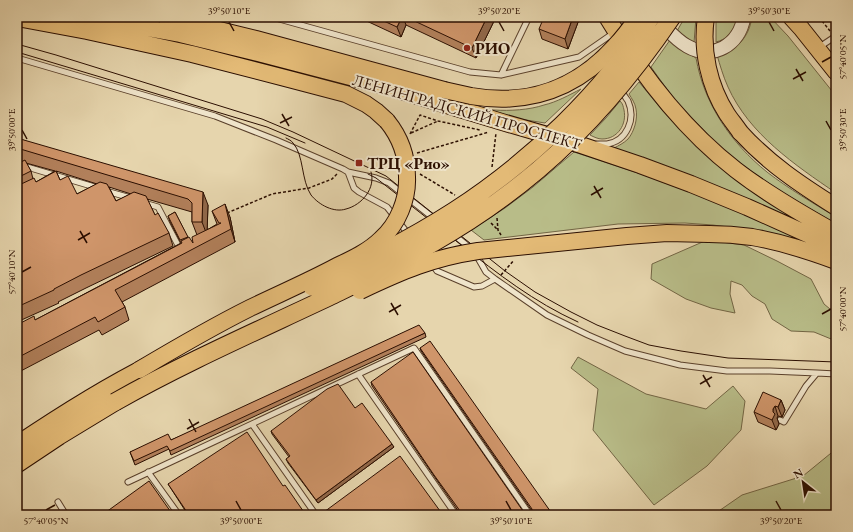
<svg xmlns="http://www.w3.org/2000/svg" width="853" height="532" font-family="'EB Garamond',serif">
<rect width="100%" height="100%" fill="#e6d5ad"/>
<filter id="stains"><feTurbulence type="fractalNoise" baseFrequency=".005" numOctaves="4"/><feColorMatrix values="0 0 0 0 .2 0 0 0 0 .09 0 0 0 0 .02 0 0 0 .5 -.17"/></filter>
<radialGradient id="worn" r=".72"><stop offset=".6" stop-color="#630" stop-opacity="0"/><stop offset="1" stop-color="#630" stop-opacity=".3"/></radialGradient>
<path fill="#b8bc88" stroke="#726544" d="M685,17H696L694,43L677,31Z
M716,17H738C738,21 737,23 735,26C729,35 727,39 716,42Z
M752,17H770L788,36L836,96V193C795,165 749,134 728,87C723,76 720,65 717,55C721,54 726,53 729,51C743,44 750,31 752,17Z
M670,40L679,48L696,58C704,104 731,143 767,172C789,189 813,203 836,217V224L775,188L737,161L715,142L674,99L651,67Z
M639,82L662,110L700,150L727,173L815,231L614,148C618,146 624,143 628,139C634,132 638,119 636,109C635,103 632,99 629,94Z
M581,89L545,123L520,119L467,105C476,106 485,109 494,110C510,111 529,110 544,105C557,102 569,95 581,89Z
M620,101C623,104 623,106 624,110C627,124 618,139 602,139C598,139 594,137 590,135L606,118Z
M574,152L638,173L711,200L806,241L812,247L750,230L713,225L685,223L618,224L484,240L471,230L505,208L533,187Z
M707,240L744,245L777,261L811,279L824,304L836,314V341L814,332L791,331L772,319L765,304L752,296L742,285L731,281L730,294L735,313L711,308L686,299L651,279L652,264Z
M578,357L646,394L706,409L733,386L745,401L741,430L707,466L654,505L593,430L598,389L571,368Z
M836,449V515H816L804,510H784L768,512L763,515H713L742,495L803,476Z"/>
<g fill="none" stroke-linecap="round" stroke-linejoin="round">
<g stroke="#5a402b" stroke-width="7">
<path id="service" d="M272,17L470,72L501,75L579,57L615,32
M818,48L836,36
M17,58L215,116L276,140L343,169L348,172L354,188L359,192L387,207L409,235
M501,75L529,17
M597,144C600,144 603,144 607,144C627,141 636,119 628,101C626,98 623,94 621,90
M17,164L98,188
M348,172L376,178L389,183L436,220
M106,191L131,198
M144,203L158,207L181,251
M453,234L470,248L478,258L486,272L495,279
M432,264L437,271L474,287L482,286L495,279L547,315L588,335L625,351L680,365L727,371H770L817,373
M358,374L456,515
M780,420L784,422L806,386L817,373L836,374
M252,424L316,515
M148,472L179,515
M128,482L414,348L530,515
M58,502L66,515"/>
</g>
<g stroke="#5a402b" stroke-width="15">
<path id="tertiary" d="M659,21C668,30 676,40 687,46C713,61 739,45 744,17"/>
</g>
<g stroke="#2b0e00" stroke-width="18">
<path id="primary" d="M86,17L180,34L258,53L381,85L502,122L578,144L640,165L691,184L747,207L836,247
M166,17L256,39L444,90
M607,17C641,74 683,129 736,170C767,194 802,214 836,233
M791,17L801,28L836,72
M17,18L87,31L192,54L285,78L346,94L366,104L376,111L387,121
M740,132C768,163 801,185 836,207
M709,234C723,234 738,235 752,237C781,242 809,251 836,261"/>
</g>
<g stroke="#2b0e00" stroke-width="19">
<path id="trunk" d="M17,445C60,416 106,387 152,364
M17,464L59,436L115,402"/>
</g>
<path stroke="#2b0e00" stroke-width="1.5" stroke-dasharray="3 2" stroke-linecap="butt" d="M819,17L830,31
M411,133L438,121
M410,134L420,115L438,121L480,130
M417,153L489,132
M492,167L496,133
M388,170L392,163
M420,174L455,195
M227,213L272,194L309,188L332,179L337,174
M497,218L498,230L501,235
M491,223L498,230
M501,275L514,260"/>
<use href="#service" stroke="#efe4ca" stroke-width="5"/>
<use href="#tertiary" stroke="#efe4ca" stroke-width="13"/>
<use href="#primary" stroke="#e3ba76" stroke-width="16"/>
<use href="#trunk" stroke="#e3ba76" stroke-width="17"/>
<path stroke="#2b0e00" stroke-width="1" d="M17,44L56,55L262,119L293,132L386,176L505,271L535,292L571,312L597,325L625,336L649,345L681,351L728,358L836,362
M17,52L267,127L305,143
M286,138C288,139 292,141 293,143C304,155 301,180 311,195C319,205 334,213 346,209C362,205 376,188 371,172
M368,174L376,178C404,200 432,222 460,244C498,274 534,302 578,322"/>
<path stroke="#2b0e00" stroke-width="3" stroke-dasharray="7 7" stroke-linecap="butt" d="M829,17L836,26"/>
<g stroke="#2b0e00" stroke-width="18" stroke-linecap="butt">
<path id="primary-bridge" d="M706,17C701,50 709,86 727,114C731,120 736,126 740,132
M444,90C453,92 462,94 471,96C529,106 576,89 615,46C624,37 631,27 638,17
M360,291C379,282 398,273 418,266C437,259 458,254 478,251L627,236L667,233L709,234
M139,370C176,348 212,327 250,308C279,294 309,281 337,266C352,259 369,251 381,239C398,224 408,199 407,177C407,157 400,137 387,121"/>
</g>
<g stroke="#2b0e00" stroke-width="19" stroke-linecap="butt">
<path id="trunk-bridge" d="M312,287C360,264 409,240 454,211C531,161 601,94 651,17
M115,402C184,363 257,331 329,297C364,280 400,263 433,243C470,222 506,197 538,170C590,126 634,73 672,17"/>
</g>
<use href="#primary-bridge" stroke="#e3ba76" stroke-width="16"/>
<use href="#trunk-bridge" stroke="#e3ba76" stroke-width="17"/>
</g>
<path fill="#b2805b" stroke="#2b0e00" fill-rule="evenodd" d="M358,17H496L476,58L406,25L401,37Z
M580,17L568,49L542,39L539,29Z
M17,138L208,205L207,230L217,224L212,211L230,217L235,242L122,302L125,307L129,320L102,335L99,330L17,373V325L35,320L181,243L170,222L168,216L175,212L188,238L193,243L197,235L192,222V212L147,199L155,215L169,233L173,246L86,288L58,302L59,303L17,322V164L22,161L17,160ZM26,163L55,171L36,182L33,179L31,171ZM56,171L97,184L77,194L60,180ZM109,187L131,194L116,201Z
M425,333L426,337L171,455L169,449L135,465L130,452L171,440Z
M420,348L553,515L532,513V511L421,351Z
M371,382L525,514L528,515H461L436,479L372,386Z
M781,400L785,410L782,417L778,416L777,418L779,424L776,430L758,422L754,412Z
M355,408L394,447L318,503L288,463L286,459L289,457L272,434L271,431Z
M168,484L283,486L306,515H188L170,487Z"/>
<path fill="#91684a" stroke="#2b0e00" d="M402,17H403L406,25L401,37L397,27Z
M487,17H496L476,58L472,48Z
M573,17H580L568,49L565,39Z
M203,192L208,205L207,235L202,222Z
M225,204L230,217L235,242L231,229Z
M781,400L785,410L782,417L778,407Z
M775,406L778,416L777,418L779,424L776,430L772,420L773,409Z
M392,444L394,447L318,503L316,500Z"/>
<path fill="#cf956a" stroke="#2b0e00" d="M375,17H402L397,27Z
M406,17H487L472,48Z
M544,17H573L565,39L539,29Z
M17,138L203,192L202,222H192V203L188,199L17,148Z
M25,160L31,171L17,178V164Z
M56,171L60,180L68,176L77,194L100,182L107,184L116,201L134,192L146,196L155,215L158,213L169,233L81,275L54,289V290L17,307V186L34,178L36,182Z
M225,204L231,229L115,290L125,307L98,322L95,317L17,358V325L34,316L35,320L182,243L181,241L189,237L193,243L192,237L221,223H219L212,211Z
M175,212L188,237L180,240L168,216Z
M419,325L425,333L170,451L167,446L134,461L130,452L168,434L171,440Z
M430,341L553,515H530L532,513V509L420,348Z
M413,352L525,514L528,515H463L434,475L371,382Z
M338,384L355,408L362,403L392,444L316,500L286,459L290,456L271,431L327,389Z
M763,392L781,400L778,407L775,406L773,409V412L775,414L772,420L754,412Z
M247,432L283,486L285,485L306,515H189L168,484Z
M400,456L443,515H326L324,512Z
M149,481L173,515H102Z
M782,511L791,515H780Z"/>
<path fill="none" stroke="#2b0e00" stroke-width="1.5" d="M229,22L234,31M499,22L504,31M769,22L774,31M822,62L831,57M796,69L803,81M793,79L806,72M282,114L289,126M826,121L831,130M280,123L292,117M22,130L27,139M594,186L601,198M591,195L603,188M80,231L87,243M78,240L90,233M22,272L31,267M391,303L398,315M389,312L401,305M822,314L831,309M703,375L710,387M700,384L712,377M189,419L196,432M187,429L199,422M236,501L241,510M506,501L511,510M776,501L781,510M46,510L55,505"/>
<g fill="#8f2418" stroke="#efe4ca" stroke-width="1.5">
<circle cx="467" cy="48" r="4"/>
<rect x="355" y="159" width="8" height="8" rx="2"/>
</g>
<g text-anchor="middle" dominant-baseline="central" stroke-width="4" stroke-linejoin="round" paint-order="stroke">
<g font-size="16" font-weight="bold" fill="#2b0e00" stroke="#efe4ca" text-anchor="start">
<text x="475" y="48">РИО</text>
<text x="367" y="163">ТРЦ «Рио»</text>
</g>
<g font-size="16" fill="#2b0e00" stroke="#efe4ca">
<text transform="translate(467 112) rotate(16)">ЛЕНИНГРАДСКИЙ ПРОСПЕКТ</text>
</g>
</g>
<rect width="853" height="532" fill="none" stroke="#e6d5ad" stroke-width="44"/>
<g transform="translate(803 482) rotate(330)" stroke="#efe4ca" stroke-width="3" paint-order="stroke">
<path d="M0-3L7 15L0 10L-7 15Z" fill="#2b0e00"/>
<text y="-6" font-size="11" font-weight="bold" text-anchor="middle" fill="#2b0e00">N</text>
</g>
<rect x="22" y="22" width="809" height="488" fill="none" stroke="#2b0e00" stroke-width="1.5"/>
<g font-size="10" text-anchor="middle" fill="#2b0e00">
<text x="229" y="14">39°50'10"E</text>
<text x="499" y="14">39°50'20"E</text>
<text x="769" y="14">39°50'30"E</text>
<text transform="translate(842 57) rotate(-90)" y="4">57°40'05"N</text>
<text transform="translate(842 130) rotate(-90)" y="4">39°50'30"E</text>
<text transform="translate(11 130) rotate(-90)" y="4">39°50'00"E</text>
<text transform="translate(11 272) rotate(-90)" y="4">57°40'10"N</text>
<text transform="translate(842 309) rotate(-90)" y="4">57°40'00"N</text>
<text x="46" y="524">57°40'05"N</text>
<text x="241" y="524">39°50'00"E</text>
<text x="511" y="524">39°50'10"E</text>
<text x="781" y="524">39°50'20"E</text>
</g>
<rect width="100%" height="100%" filter="url(#stains)"/>
<rect width="100%" height="100%" fill="url(#worn)"/>
</svg>
